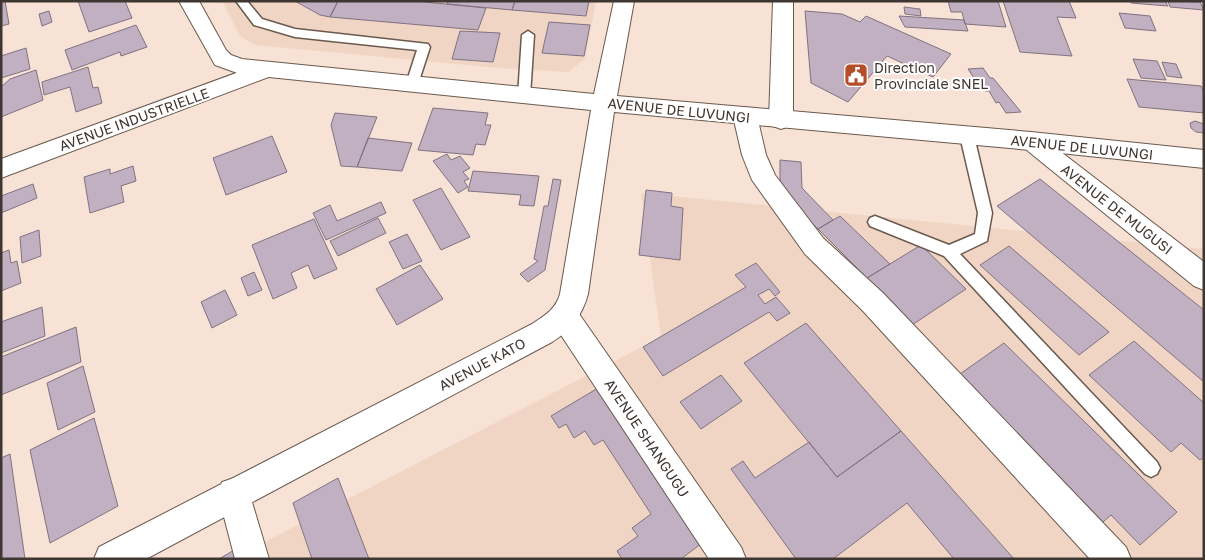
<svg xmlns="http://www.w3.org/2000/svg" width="1205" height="560" font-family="'Golos Text',sans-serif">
<rect width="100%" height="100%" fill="#f7e2d5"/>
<path fill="#f0d5c4" d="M222,1H596L585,59L568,72L511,69L255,45L240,36Z
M641,193L1204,249V559H232L661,337Z"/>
<path fill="#c0b0c1" stroke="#807281" d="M1,1H5L9,24L1,26Z
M78,1H125L132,18L89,32Z
M295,1H338L330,17L320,15Z
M338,1H415L486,8L478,30L330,17Z
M448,1H515L512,10L447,4Z
M515,1H589L586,16L512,10Z
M948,1H998L1006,27L965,24L962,12H951Z
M1003,1H1069L1076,18L1057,17L1072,56L1020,52Z
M1130,1H1165L1168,6L1131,3Z
M1168,1L1200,2L1204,10L1170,7Z
M904,7L920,9L921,16L905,14Z
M49,11L52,22L42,26L39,14Z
M805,11L842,14L860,22L866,16L951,54L933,77L887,56L848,102L811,83Z
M1119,13L1150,16L1156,31L1125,28Z
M899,16L964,20L968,31L905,27Z
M549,22L590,25L584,56L542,53Z
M136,25L147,47L121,56L120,52L72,70L65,50Z
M460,31L500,33L493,62L452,59Z
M26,48L30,69L1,78V56Z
M1133,59L1157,61L1166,80L1141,78Z
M1162,62L1176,64L1182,78L1167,76Z
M88,67L93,88L98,87L102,103L76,112L70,87L44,95L42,82Z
M983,68L990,78H993L1021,112L1006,113L999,102L996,103L989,91H985L979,81H976L968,69Z
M36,70L43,100L1,117V87L10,79Z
M1127,79L1201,86L1204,91V113L1139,107Z
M433,108L488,113L485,125H491L485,145L476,144L473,155L418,150Z
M335,113L377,117L357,167L341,166L331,125Z
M1195,121L1204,124V133L1196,132L1191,128L1190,123Z
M272,136L287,172L226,195L213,158Z
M368,138L412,143L402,171L357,167Z
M447,154L451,160L460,156L470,168L463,172L469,179L464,181L468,187L458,193L433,161Z
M780,160L801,162L802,188L833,220L818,229L780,191Z
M133,166L136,181L121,186L124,202L90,213L84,177L110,169V174Z
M473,171L539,176L534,206L519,205L521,195L468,191Z
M553,179L561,180L545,270L528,282L520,274L538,261L534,259L544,206H548Z
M1040,179L1204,310V382L997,206Z
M33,184L37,198L1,213V196Z
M441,188L470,237L441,250L413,200Z
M646,190L672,193L671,206L683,208L680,260L639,255Z
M381,202L386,213L326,240L313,213L330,205L337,221Z
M840,216L890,264L867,278L818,229Z
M378,218L386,233L338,256L330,241Z
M314,219L337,269L314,279L308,265L291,273L297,288L273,299L252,245Z
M39,230L41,256L22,263L20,237Z
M407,234L422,261L403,269L389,242Z
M921,245L966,289L912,325L867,278Z
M1009,246L1109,332L1079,355L980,265Z
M9,250L11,263L17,261L21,283L1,291V253Z
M756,263L780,292L775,296L769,289L758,295L765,304L776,297L790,313L777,321L769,312L663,376L643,347L746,287L735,275Z
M420,265L443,299L397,325L376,289Z
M254,272L262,290L248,296L241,278Z
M225,290L237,315L212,328L201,302Z
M42,307L45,336L1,353V322Z
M806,323L901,431L837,477L744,363Z
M76,327L81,362L1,395V357Z
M1134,341L1204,403V457L1200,460L1181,443L1171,452L1089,375Z
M1004,343L1177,512L1140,545L1111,515L1103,522L960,374Z
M83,366L95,412L58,430L47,383Z
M721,375L742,401L701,429L680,402Z
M598,388L702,543L681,559H622L617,551L638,536L632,528L651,514L603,440L594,445L585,431L574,438L566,424L559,428L551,416Z
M94,418L118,506L50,543L30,450Z
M901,431L1014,559H954L907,503L833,559H796L731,469L743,461L755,478L809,442L837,477Z
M10,454L25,559H1V458Z
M338,478L369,559H312L293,503Z
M241,546L245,559H219Z"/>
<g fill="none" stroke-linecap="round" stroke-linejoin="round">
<g stroke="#6a594e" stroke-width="3">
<path id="lane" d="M236,1H247L262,19L295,29L428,44L430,47L418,84L412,88L406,84L417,50L295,37L254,25Z
M528,31L534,35L530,96L528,99H520L518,96L522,35Z
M967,131L972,133L974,136L992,213L987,241L960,254L1157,462L1160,468L1157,474L1151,477L1145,474L944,256L870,226L868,222L870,218L875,216L949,245L975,234L978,213L960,136L962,133Z"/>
</g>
<g stroke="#6a594e" stroke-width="2">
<path id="street" d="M773,1H793V120L789,126L781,129L773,126L769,120Z
M266,62L274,65L277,70L274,75L1,178V159Z
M745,107L753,110L757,116L766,155L775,175L823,238L883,293L1126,547L1131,559H1090L863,311L805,254L752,180L742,155L733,116L737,110Z
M1031,132L1039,135L1204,262V290L1194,286L1023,147L1019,141L1023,135Z
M565,304L575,308L741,547L746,559H709L555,326L551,317L555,308Z
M234,478L246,482L269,559H235L218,494L222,482Z"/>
</g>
<g stroke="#6a594e" stroke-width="2">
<path id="secondary" d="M179,1H199L226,50L231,55L242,59L594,94L614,1H634L617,96L1031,132L1204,150V168L1031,150L614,112L588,294C582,316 571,330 552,342L146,559H94L99,547L532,324C544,316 556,309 560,294L591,110L240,74L215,65Z"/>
</g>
<use href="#lane" fill="#fff" fill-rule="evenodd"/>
<use href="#street" fill="#fff" fill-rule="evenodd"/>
<use href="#secondary" fill="#fff" fill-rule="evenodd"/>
</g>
<defs>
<g id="civic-square" transform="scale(1.25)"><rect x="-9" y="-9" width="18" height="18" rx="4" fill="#b54d29" stroke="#fff"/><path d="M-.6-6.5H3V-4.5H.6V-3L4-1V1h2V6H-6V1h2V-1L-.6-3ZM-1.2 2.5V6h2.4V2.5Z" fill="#fff"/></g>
</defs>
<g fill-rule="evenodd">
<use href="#civic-square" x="856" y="75"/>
</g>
<g text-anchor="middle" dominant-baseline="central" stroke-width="4" stroke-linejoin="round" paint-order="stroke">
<g font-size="14" fill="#3e3631" stroke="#fff" text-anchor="start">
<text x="874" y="67">Direction<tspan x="874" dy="16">Provinciale SNEL</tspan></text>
</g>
<g font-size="14" fill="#3e3631" stroke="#fff">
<text transform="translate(679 110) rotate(6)">AVENUE DE LUVUNGI</text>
<text transform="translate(134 119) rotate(-20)">AVENUE INDUSTRIELLE</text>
<text transform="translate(1082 147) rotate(6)">AVENUE DE LUVUNGI</text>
<text transform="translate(1117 209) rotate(38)">AVENUE DE MUGUSI</text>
<text transform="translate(482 364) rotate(-28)">AVENUE KATO</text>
<text transform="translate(647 438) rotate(56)">AVENUE SHANGUGU</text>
</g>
</g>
<rect width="1205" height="560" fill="none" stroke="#3e3631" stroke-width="5"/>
</svg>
